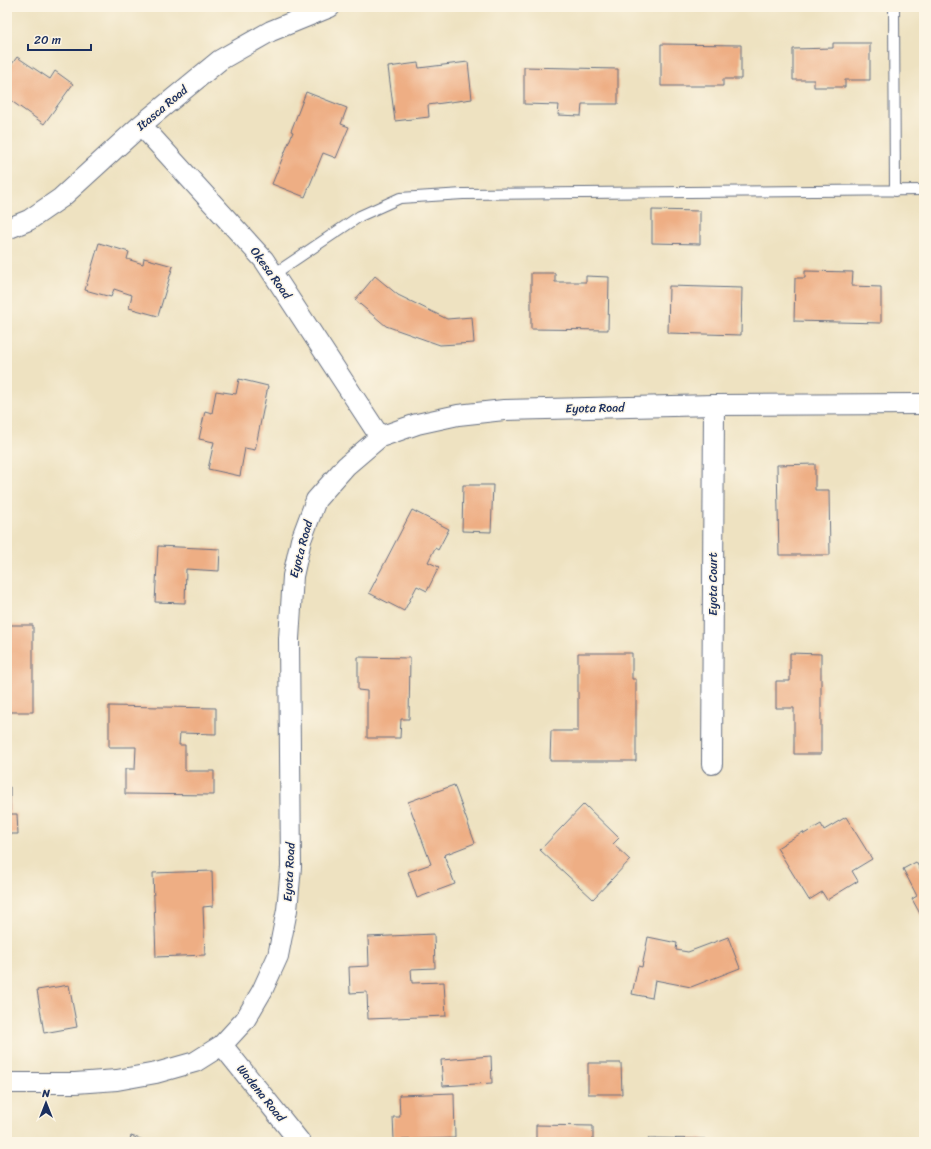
<svg xmlns="http://www.w3.org/2000/svg" width="931" height="1149" font-family="Sriracha,sans-serif">
<rect width="100%" height="100%" fill="#fcf5e5"/>
<filter id="ink" filterUnits="userSpaceOnUse"><feTurbulence type="fractalNoise" baseFrequency=".025" numOctaves="2"/><feDisplacementMap in="SourceGraphic" scale="8" xChannelSelector="R" yChannelSelector="G"/><feConvolveMatrix kernelMatrix="1 2 1 2 8 2 1 2 1" color-interpolation-filters="sRGB"/></filter>
<filter id="wash" filterUnits="userSpaceOnUse"><feTurbulence type="fractalNoise" baseFrequency=".012" numOctaves="4" result="noise"/><feDisplacementMap in="SourceGraphic" scale="16" xChannelSelector="R" yChannelSelector="G"/><feGaussianBlur stdDeviation="0.9" result="paint"/><feColorMatrix in="noise" values="0 0 0 0 0 0 0 0 0 0 0 0 0 0 0 0 0 1.4 0 .05"/><feComposite in="paint" operator="in"/></filter>
<g filter="url(#wash)">
<rect width="100%" height="100%" fill="#eee2c1"/>
<g id="blocks">
<path fill="#eeae84" d="M833,43H870V80H845V87H814V80H793V49L833,48Z
M661,44L741,45V79H723V86H661Z
M17,57L50,79L55,71L73,84L44,124L7,98V95L10,90L7,88V71Z
M468,62L472,99L428,105L429,117L395,121L388,67L418,63L419,68Z
M524,67L618,69V104H582L581,116L558,115L559,105L524,104Z
M306,92L347,108L341,124L349,127L336,158L323,153L305,197L272,184L293,132L291,131Z
M652,210L700,211V244L652,243Z
M99,243L129,252L127,259L143,264L144,258L173,266L158,316L129,308L132,295L114,289L111,297L85,290Z
M805,271L853,272L852,286L881,287V323L794,321L795,278H805Z
M531,273H555V282H586V276L609,277L608,330L531,329Z
M375,276L398,295L447,319L472,317L474,343L440,345L386,326L355,300Z
M669,286L742,288L741,335L668,333Z
M239,379L268,386L255,450L245,448L240,476L208,469L214,442L199,439L205,411L212,413L216,391L236,394Z
M815,464V490H829L830,555H779L777,465Z
M463,485H493L491,532L462,531Z
M412,510L449,529L438,550L435,548L428,562L439,567L427,591L417,586L404,611L369,593Z
M158,546L220,549L219,571L186,569L185,603L155,602Z
M7,625H33V712H7Z
M578,653H632V679H636V761H550L551,731H578Z
M790,653L821,654V754H794V708H776V681H790Z
M358,657L410,658L409,719H401L400,738H367V691L358,690Z
M109,706L216,708V734L180,733L179,745H185V771H214V795L125,794V769H135L136,747H109Z
M454,785L475,843L444,855L455,884L417,898L408,872L431,864L408,802Z
M7,787H10V814H17L18,834H10V867H7Z
M584,804L619,838L613,844L630,860L593,899L540,850Z
M846,817L872,859L852,871L858,881L827,900L822,892L809,900L777,848L803,832L804,834L821,824L824,830Z
M916,862L921,871L924,870V921L912,899L917,896L903,869Z
M212,871L213,906L203,907L205,955L156,957L153,873Z
M434,934L435,968L411,969L412,983L444,982L446,1016L368,1019L367,992L350,993L349,967L369,966L368,937Z
M648,937L677,943L676,950L688,952L728,937L740,968L691,987L655,980L652,998L632,994L638,966L642,967Z
M69,985L77,1027L44,1033L37,990Z
M491,1056L492,1083L443,1086L441,1060Z
M588,1063H621L622,1094H588Z
M454,1093L455,1138L394,1140L393,1117H400L399,1095Z
M536,1125L593,1126V1142H536Z
M131,1136L150,1142H129Z
M648,1138L705,1139V1142H648Z"/>
</g>
</g>
<g filter="url(#ink)">
<use href="#blocks" fill-opacity="0" stroke="#656e81" stroke-width="1"/>
<g fill="none" stroke-linecap="round" stroke-linejoin="round">
<g stroke="#656e81" stroke-width="12">
<path id="lane" d="M894,7L895,191
M274,274L360,216L400,198L463,194L924,190"/>
</g>
<g stroke="#656e81" stroke-width="22">
<path id="street" d="M141,125L264,260L380,437
M7,229L29,220L61,198L141,125L220,60L271,31L330,7
M712,764L714,405
M222,1045L300,1142
M7,1083H75L117,1080L156,1073L195,1062L222,1045L245,1020L262,991L278,956L287,910L291,867L289,639L293,576L301,540L316,500L346,466L380,437L417,424L458,415L504,410L714,405L924,404"/>
</g>
<use href="#lane" stroke="#fff" stroke-width="10"/>
<use href="#street" stroke="#fff" stroke-width="20"/>
</g>
</g>
<g text-anchor="middle" dominant-baseline="central" stroke-width="3" stroke-linejoin="round" paint-order="stroke">
<g font-size="12" fill="#1b2f5e" stroke="#fcf5e5">
<text transform="translate(162 108) rotate(-40)">Itasca Road</text>
<text transform="translate(271 273) rotate(54)">Okesa Road</text>
<text transform="translate(595 408) rotate(-1)">Eyota Road</text>
<text transform="translate(301 549) rotate(-75)">Eyota Road</text>
<text transform="translate(713 584) rotate(-90)">Eyota Court</text>
<text transform="translate(289 872) rotate(-87)">Eyota Road</text>
<text transform="translate(261 1093) rotate(51)">Wadena Road</text>
</g>
</g>
<rect width="931" height="1149" fill="none" stroke="#fcf5e5" stroke-width="24"/>
<g transform="translate(46 1103)" stroke="#fcf5e5" stroke-width="3" paint-order="stroke">
<path d="M0-3L7 15L0 10L-7 15Z" fill="#1b2f5e"/>
<text y="-6" font-size="11" font-weight="bold" text-anchor="middle" fill="#1b2f5e">N</text>
</g>
<path d="M28 44v6h63v-6" fill="none" stroke="#1b2f5e" stroke-width="2"/>
<text x="34" y="44" font-size="12" fill="#1b2f5e" stroke="#fcf5e5" stroke-width="3" paint-order="stroke">20 m</text>
</svg>
